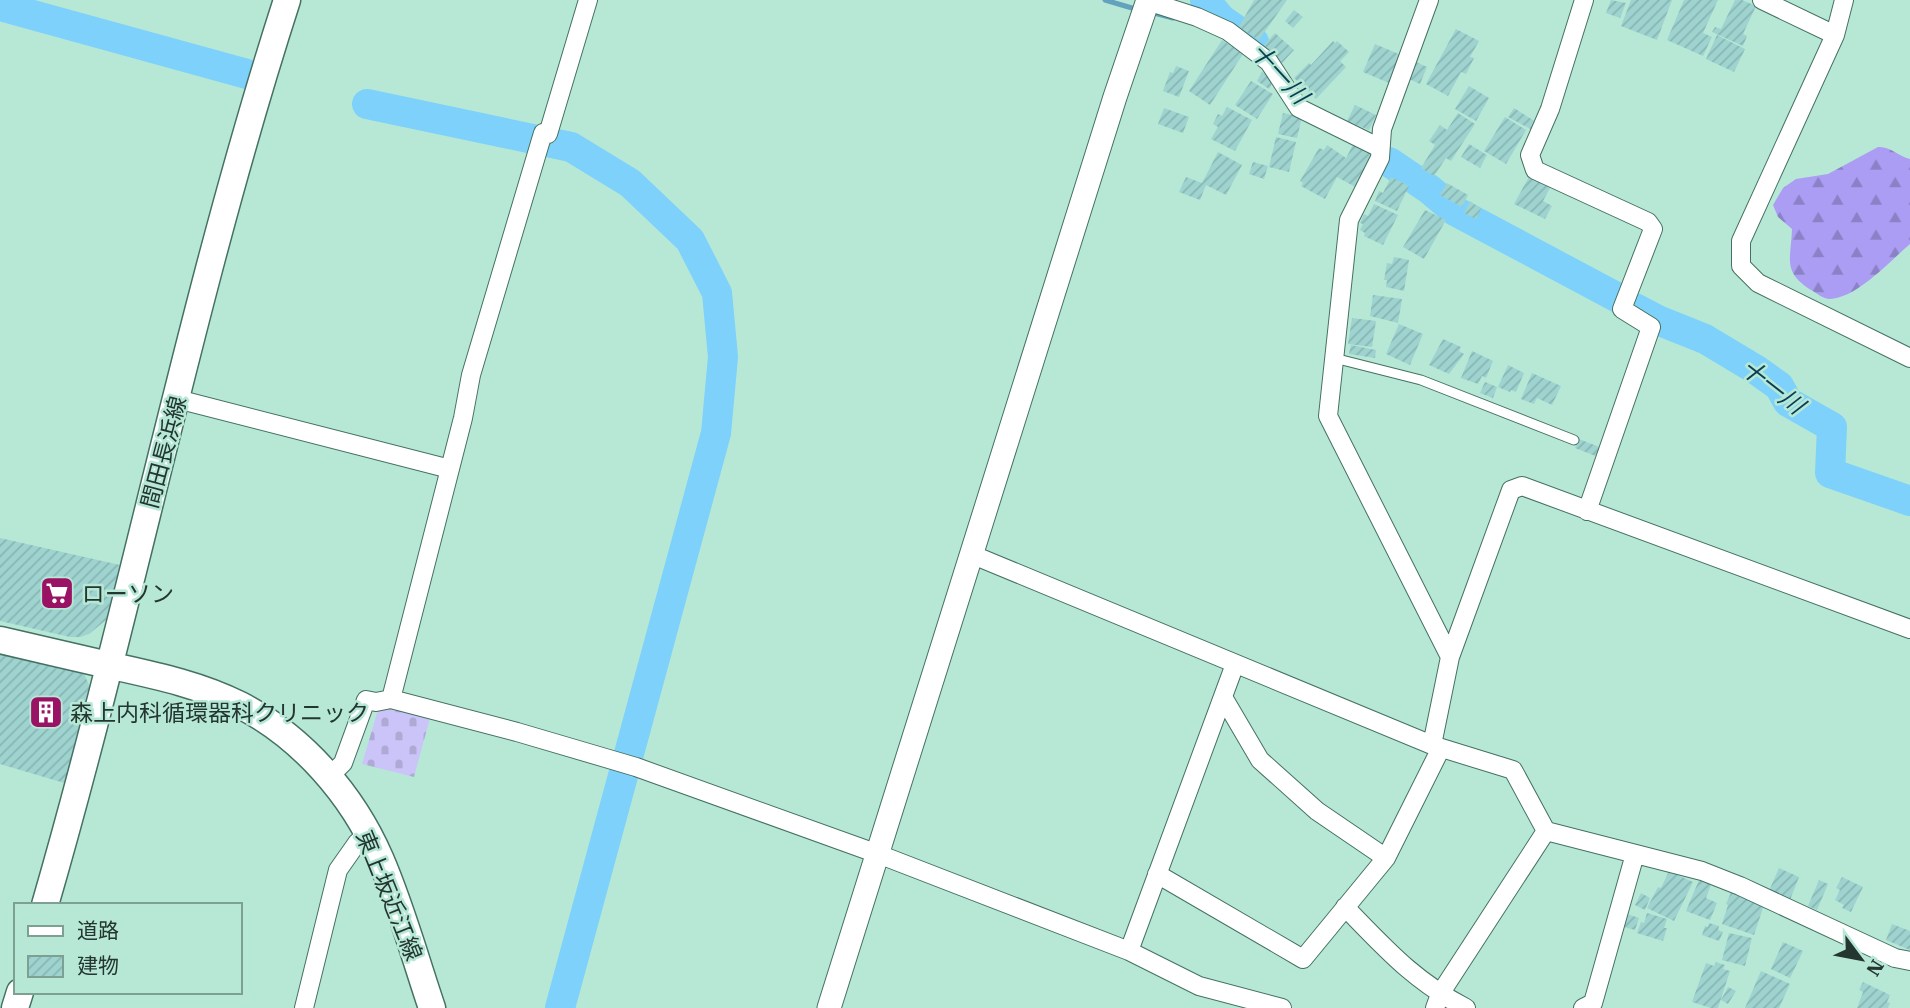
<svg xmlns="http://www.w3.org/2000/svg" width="1910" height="1008" font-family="'IBM Plex Serif','Noto Sans JP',serif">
<defs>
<pattern id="forest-firs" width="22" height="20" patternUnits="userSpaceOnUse" patternTransform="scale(1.75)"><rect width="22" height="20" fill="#ab9df4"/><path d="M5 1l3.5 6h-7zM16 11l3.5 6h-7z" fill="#8b81c6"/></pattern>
<pattern id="cemetery-stones" width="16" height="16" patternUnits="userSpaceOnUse" patternTransform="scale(1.75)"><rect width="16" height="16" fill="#cbc4f8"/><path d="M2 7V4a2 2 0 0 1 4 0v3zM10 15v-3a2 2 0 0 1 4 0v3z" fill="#aea9d5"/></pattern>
<pattern id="building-hatch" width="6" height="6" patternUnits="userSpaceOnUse" patternTransform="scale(1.75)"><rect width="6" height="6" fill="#9ed3d0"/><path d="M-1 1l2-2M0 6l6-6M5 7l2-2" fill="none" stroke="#88b6b3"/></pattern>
</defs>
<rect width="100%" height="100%" fill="#b7e8d6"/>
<path fill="url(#forest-firs)" d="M1878,147C1890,146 1898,156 1910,159V244C1890,261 1857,298 1830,299C1823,299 1817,293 1811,290C1782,272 1791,259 1792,229L1778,217L1773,205L1783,188L1796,179L1828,174Z"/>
<path fill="url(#cemetery-stones)" d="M387,705L430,718L414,777L362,764L377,713Z"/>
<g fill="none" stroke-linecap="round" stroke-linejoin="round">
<path stroke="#62a2bd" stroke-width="5" d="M1105,0L1132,8
M1154,13L1173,18"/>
<path stroke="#7dd1fa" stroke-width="30" d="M1205,0L1221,19L1254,42
M0,6L247,74
M367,104L571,147L630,183L690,240L717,293L723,357L716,433L560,1008
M1389,162L1429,189L1455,211L1620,299
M1635,308L1660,321L1705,339L1755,369L1779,386L1788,402L1832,427L1830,473L1910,501"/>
</g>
<path fill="url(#building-hatch)" d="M1254,0H1287L1259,40L1239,27Z
M1611,0L1626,3L1620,18L1606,13Z
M1631,0H1672L1657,40L1621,26Z
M1684,0H1718L1703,33L1712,37L1703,56L1667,40Z
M1735,0H1742L1756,6L1743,34L1747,36L1743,46L1712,32L1715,27L1721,29Z
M1294,10L1303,17L1293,28L1285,21Z
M1456,29L1479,41L1470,57L1474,58L1466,74L1461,72L1448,96L1426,84Z
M1275,33L1294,50L1282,63L1264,45Z
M1717,35L1745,49L1734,72L1706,59Z
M1222,40L1243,54L1210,105L1189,91Z
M1333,41L1335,43L1337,41L1349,52L1340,61L1346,67L1316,99L1294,78L1309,63L1311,65Z
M1375,44L1401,55L1389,83L1363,72Z
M1414,61L1427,67L1420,84L1407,78Z
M1176,66L1189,71L1179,97L1163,91L1170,72L1173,73Z
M1262,72L1275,79L1269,89L1257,81Z
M1251,81L1273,94L1257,119L1235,105Z
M1469,86L1489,98L1476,121L1455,109Z
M1355,105L1376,115L1369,130L1347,121Z
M1227,107L1252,120L1235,151L1211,139L1218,127L1213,124L1218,114L1222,116Z
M1164,108L1189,117L1183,133L1158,124Z
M1514,108L1539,124L1534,131L1508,117Z
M1283,113L1302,117L1297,138L1278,134Z
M1458,113L1475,124L1451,161L1446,158L1434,176L1421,168L1435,145L1429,141L1440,125L1447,130Z
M1505,117L1526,130L1506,164L1484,151Z
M1276,137L1296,142L1289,172L1269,167Z
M1355,141L1376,153L1357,188L1337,177L1325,199L1301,186L1303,183L1300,181L1319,148L1324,150L1327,145L1346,158Z
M1469,144L1487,155L1480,168L1461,157Z
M1218,152L1242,165L1226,195L1206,185L1200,200L1179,192L1186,177L1202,183Z
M1253,162L1268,166L1264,179L1249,174Z
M1530,175L1551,186L1543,201L1552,206L1545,219L1514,204Z
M1391,177L1409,186L1397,211L1375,201L1379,191L1383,193Z
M1447,183L1468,195L1462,207L1440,195Z
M1470,201L1481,209L1476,219L1464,213Z
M1374,204L1398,215L1383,245L1364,236L1365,233L1360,230L1363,224L1360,223L1364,214L1368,216Z
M1425,210L1446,220L1424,259L1403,247Z
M1394,257L1409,260L1404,291L1386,287L1387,280H1384L1387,263L1392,264Z
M1373,295L1402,299L1398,323L1370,316Z
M1352,318L1376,321L1372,347L1348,344Z
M1399,324L1423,334L1410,365L1386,354Z
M1443,339L1461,347L1459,351L1464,354L1449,374L1429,365Z
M1351,345L1376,350L1375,358L1349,354Z
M1472,351L1493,361L1486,378L1482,376L1478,384L1461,378Z
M1508,365L1524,373L1516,392L1511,390L1510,392L1498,387Z
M1532,373L1561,386L1552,405L1537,398L1534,404L1521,399Z
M1485,382L1497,387L1493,398L1480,393Z
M1579,439L1602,448L1598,457L1575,448Z
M0,538L120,565L106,620L89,634L80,637H70L0,621Z
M0,648L77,669L84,674L91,689L71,785L0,764Z
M1779,868L1799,877L1790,900L1769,891Z
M1669,871L1693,882L1674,921L1647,908L1658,887L1661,888Z
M1842,877L1863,887L1851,912L1842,908L1844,905L1835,900L1840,890L1836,888Z
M1699,880L1711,885L1706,898L1717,903L1710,920L1686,911Z
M1819,880L1828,884L1817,910L1808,906Z
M1732,890L1765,902L1754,935L1722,924L1728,905L1726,904Z
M1641,893L1650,898L1645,910L1635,905Z
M1647,913L1667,919L1664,928H1667L1663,941L1637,933L1641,922L1644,923Z
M1627,914L1639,918L1635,930L1624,927Z
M1709,923L1719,926L1718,930L1723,932L1719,941L1702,935L1705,926L1708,927Z
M1892,924L1910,931V950L1886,940Z
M1729,933L1752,938L1745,966L1722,960Z
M1783,942L1803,951L1790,978L1771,969Z
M1716,962L1725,965L1723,969L1730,971L1718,1008H1711L1692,1002L1706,963L1714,966Z
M1761,971L1790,984L1779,1008H1745Z
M1863,982L1890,995L1887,1002L1890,1003L1888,1008H1857L1863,992L1859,990Z
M1728,987L1736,991L1728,1004L1721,1000Z"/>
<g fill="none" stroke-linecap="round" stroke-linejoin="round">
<g stroke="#447162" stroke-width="11">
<path id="service" d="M1334,358L1421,380L1574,440"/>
</g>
<g stroke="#447162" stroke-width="20">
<path id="minor" d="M1429,0L1382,129L1380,158L1349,220L1328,416L1450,657
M1584,0L1550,109L1530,155L1535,170L1648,222L1653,229L1622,309L1651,327L1587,511
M1762,0L1835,35L1741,241V266L1758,283L1910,358
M1147,1L1197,17L1228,31L1269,62L1299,108L1380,148
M1835,35L1844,0
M548,134L588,0
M177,399L450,469
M973,555L1432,745
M1223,697L1260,760L1317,811L1386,858
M391,699L463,418L471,375L543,133
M330,776L343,763L366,700L376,702L391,699L517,732L636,767L878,854L1129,951L1199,986L1282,1008
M1546,831L1513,770L1432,745L1450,657L1511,490L1522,486L1910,629
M1157,874L1303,959L1386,858L1441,748
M1345,907C1386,949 1414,981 1466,1008
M1129,951L1235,664
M304,1008L338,870L357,843L367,834
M1435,1008L1440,994L1546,831L1702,871L1740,886L1895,958L1910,961
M1583,1008L1593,1003L1635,854"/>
</g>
<g stroke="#447162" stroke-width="25">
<path id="tertiary" d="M829,1008L1115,97L1148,0"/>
</g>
<g stroke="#447162" stroke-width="29">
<path id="secondary" d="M0,640C36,648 72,657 108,665C153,675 198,684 240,705C302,737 352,794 380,858C401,906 415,958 432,1008
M45,905C132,605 191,297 287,0
M15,1008L20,992"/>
</g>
<use href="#service" stroke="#fff" stroke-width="9"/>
<use href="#minor" stroke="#fff" stroke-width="18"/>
<use href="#tertiary" stroke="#fff" stroke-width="23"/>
<use href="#secondary" stroke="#fff" stroke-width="26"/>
</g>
<defs>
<g id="supermarket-square" transform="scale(1.75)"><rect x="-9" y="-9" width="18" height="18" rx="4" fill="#9a1264" stroke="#b7e8d6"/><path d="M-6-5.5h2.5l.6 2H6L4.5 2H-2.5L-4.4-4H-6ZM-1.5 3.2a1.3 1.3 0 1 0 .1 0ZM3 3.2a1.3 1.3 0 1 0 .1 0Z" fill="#fff"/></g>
<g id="building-square" transform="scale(1.75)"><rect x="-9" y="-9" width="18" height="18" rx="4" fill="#9a1264" stroke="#b7e8d6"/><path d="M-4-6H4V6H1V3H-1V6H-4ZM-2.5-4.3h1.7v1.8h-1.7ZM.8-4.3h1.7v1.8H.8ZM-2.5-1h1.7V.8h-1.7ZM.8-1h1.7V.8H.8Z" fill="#fff"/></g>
</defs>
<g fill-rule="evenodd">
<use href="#supermarket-square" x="57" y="593"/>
<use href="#building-square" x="46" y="712"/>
</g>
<g text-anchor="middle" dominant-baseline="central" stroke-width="5" stroke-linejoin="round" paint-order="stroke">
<g font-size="23" fill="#23362f" stroke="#b7e8d6">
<text transform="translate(163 452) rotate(-75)">間田長浜線</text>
<text transform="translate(390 895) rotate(68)">東上坂近江線</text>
</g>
<g font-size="23" fill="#23362f" stroke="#b7e8d6" text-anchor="start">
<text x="82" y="593">ローソン</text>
<text x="70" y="712">森上内科循環器科クリニック</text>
</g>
<g font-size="24" font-style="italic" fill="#0b3d52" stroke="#b7e8d6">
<text transform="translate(1280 73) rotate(47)">十一川</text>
<text transform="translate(1773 386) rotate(38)">十一川</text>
</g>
</g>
<rect x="14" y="903" width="228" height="91" fill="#b7e8d6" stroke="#7ca193" stroke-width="2"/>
<rect x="28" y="926" width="35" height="10" fill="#ffffff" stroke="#7ca193" stroke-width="2"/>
<text x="77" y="938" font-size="21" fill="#23362f">道路</text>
<rect x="28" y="956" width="35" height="21" fill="url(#building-hatch)" stroke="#7ca193" stroke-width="2"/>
<text x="77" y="973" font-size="21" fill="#23362f">建物</text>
<g transform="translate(1861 959) rotate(122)" stroke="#b7e8d6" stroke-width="5" paint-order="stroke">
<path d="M0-5L12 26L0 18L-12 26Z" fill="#23362f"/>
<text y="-10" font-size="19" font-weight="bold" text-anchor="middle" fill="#23362f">N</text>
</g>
</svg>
